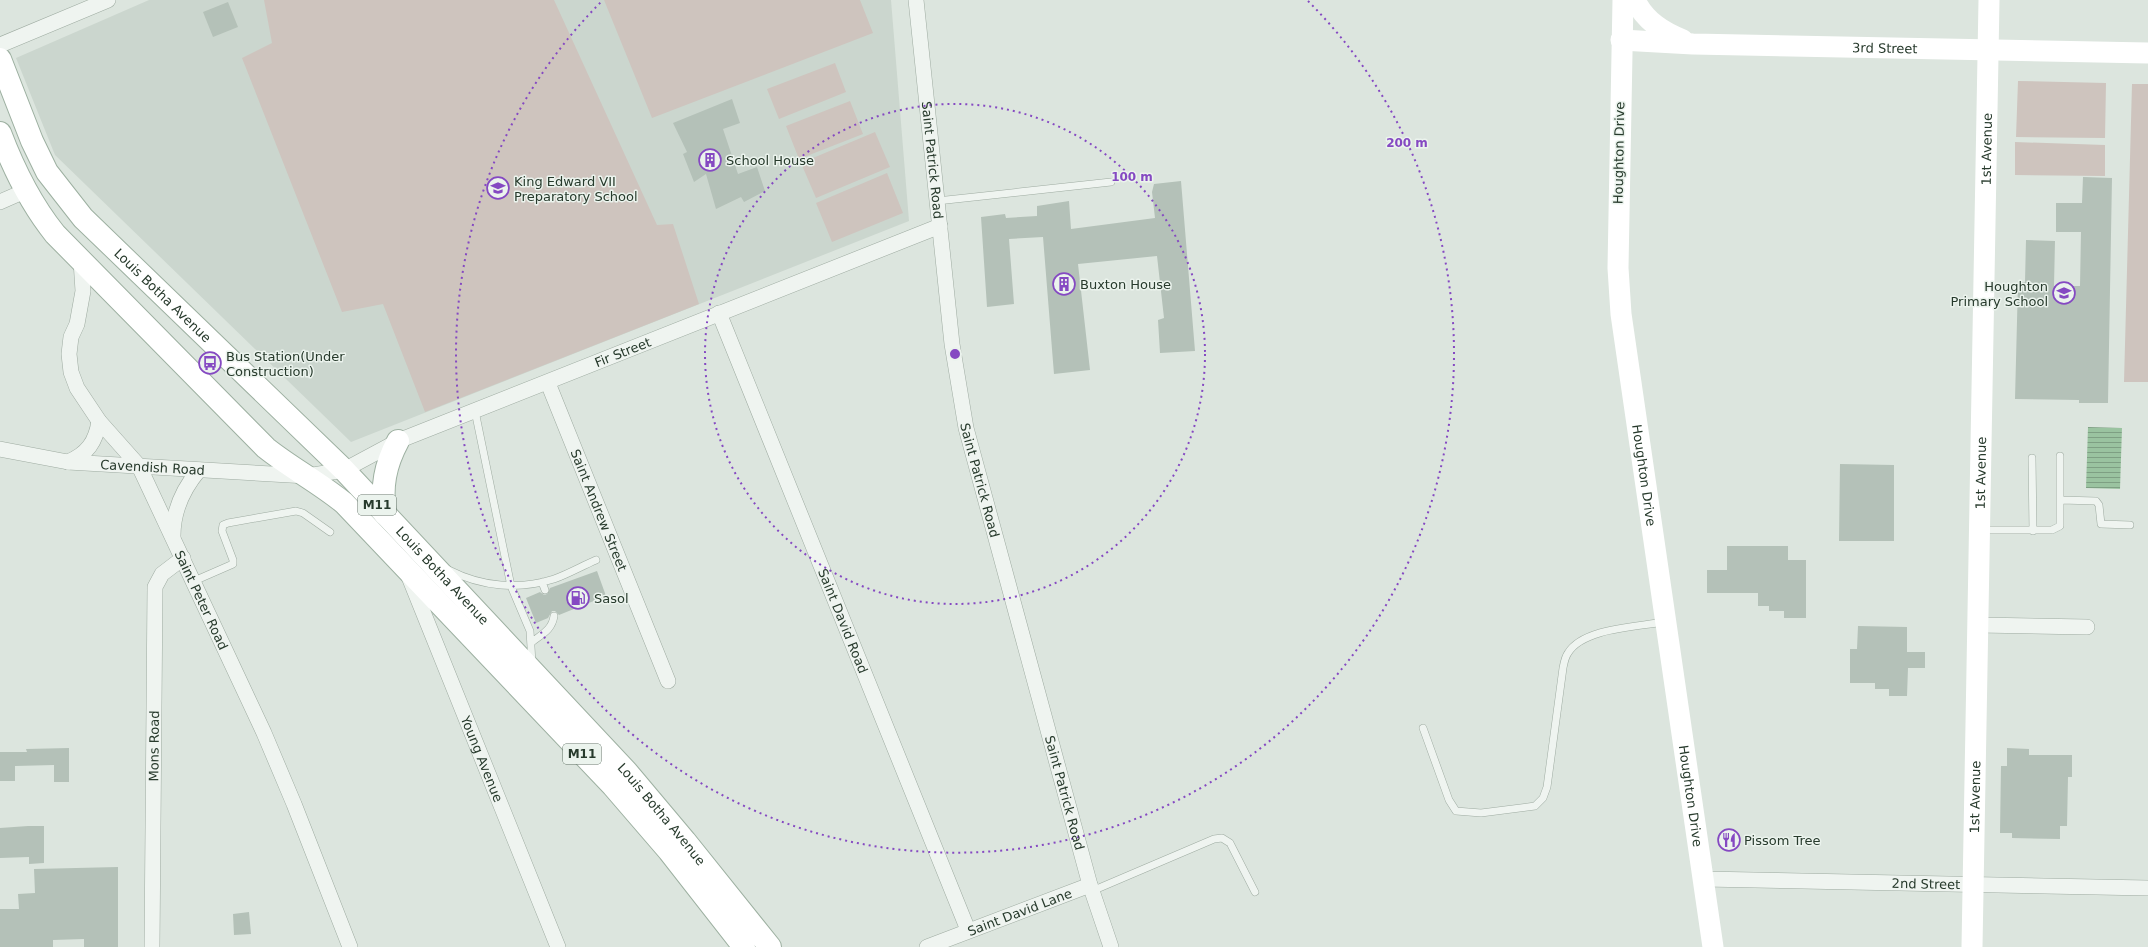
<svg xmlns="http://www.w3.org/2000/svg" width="2148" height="947" font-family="'DejaVu Sans',sans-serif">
<defs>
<pattern id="water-rules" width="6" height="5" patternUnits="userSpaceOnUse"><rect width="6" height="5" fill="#9ac3a0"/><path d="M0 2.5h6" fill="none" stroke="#7e9f83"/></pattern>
</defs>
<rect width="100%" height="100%" fill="#dce5de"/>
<path fill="#cbd6ce" d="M149,0H891L909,221L351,442L55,155L16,58Z"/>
<path fill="#cec4be" d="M264,0H554L657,225L673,224L699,304L425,412L383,304L342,312L242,58L272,43Z
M604,0H860L873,33L652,118Z
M835,63L846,92L779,119L767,89Z
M2018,81L2106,83L2105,138L2016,137Z
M2132,84H2148V382H2124Z
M850,101L863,134L799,159L786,126Z
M875,132L890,167L816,198L801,163Z
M2015,142L2105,145V176L2015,175Z
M887,173L903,213L832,242L816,203Z"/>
<path fill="url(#water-rules)" d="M2088,427L2122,428L2120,489L2086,488Z"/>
<path fill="#b4c1b8" d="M228,2L238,27L213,37L203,12Z
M732,99L740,123L723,129L738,174L757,167L765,191L744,202L741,197L716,209L706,174L694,182L683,154L687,152L673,123Z
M2083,177L2112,178L2108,403H2079V400L2015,399L2018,282H2025L2026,240L2055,241L2054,286H2080L2081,232H2056V203H2082Z
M1181,181L1195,351L1160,353L1158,320L1164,318L1157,256L1078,264L1090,370L1054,374L1043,237L1009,239L1014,304L987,307L981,217L1005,214L1006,218L1037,216V206L1069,201L1071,229L1155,218L1152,192L1154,184Z
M1840,464L1894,465V541H1839Z
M1727,546H1788V560H1806V618H1784V611H1769V606H1758V593H1707V570H1727Z
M597,571L606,596L559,615L555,611H552L548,618L536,623L526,598L540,592L544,595L547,594L550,588Z
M1858,626L1907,627V652H1925V668H1908L1907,696H1889V689H1875V683H1850V649H1857Z
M69,748V782H54V765L15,766V781H0V752H27L26,749Z
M2007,748L2029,749V755H2072V777H2068L2067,826H2060V839L2012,838V833H2000L2001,766H2007Z
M28,826H44V863L29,864V857L0,858V828Z
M118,867V947H84V939L53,940V947H0V909H19L18,894L35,893L34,869Z
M249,912L251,934L234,935L233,914Z"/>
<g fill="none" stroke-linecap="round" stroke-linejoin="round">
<g stroke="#9eaba1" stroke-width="8">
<path id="lane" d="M937,201L1111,182
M475,411L511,586L530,631L532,663
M2032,458L2033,531
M2061,500L2096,501L2099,505L2101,524L2130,525
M1982,530H2052L2060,526V456
M449,570C482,587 519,590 554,579C568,574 582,566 596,560
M194,581L233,564V560L222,531L223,525L228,523L296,511L303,513L330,532
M542,582L545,590
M532,642C542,634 552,630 554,616
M1423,728L1449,800L1456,811L1481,813L1535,806L1543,798L1547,787L1563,668C1564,663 1565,657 1568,653C1583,628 1637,627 1663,622
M1092,891L1214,839L1222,838L1230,843L1255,892"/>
</g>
<g stroke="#9eaba1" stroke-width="16">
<g id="street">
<path id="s1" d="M916,0L952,344L966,428L1090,885L1111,947"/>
<path d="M0,45L108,0"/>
<path d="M0,202L25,191"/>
<path id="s2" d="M81,261L83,291L77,324L71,337L69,354L71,372L77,388L99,421L139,466L264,733L294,804L350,947"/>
<path id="s3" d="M719,313L968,930"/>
<path id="s4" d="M548,383L668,681"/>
<path id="s5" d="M0,449L68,462L307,476L344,470L398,441L940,226"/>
<path d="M68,462C87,454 96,442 99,421"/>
<path d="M173,536C173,511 183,489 199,470"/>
<path id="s6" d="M409,577L558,947"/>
<path d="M1979,625L2087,627"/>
<path id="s7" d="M1704,879L2148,888"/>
<path id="s8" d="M152,947L155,587L162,574L183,558"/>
<path id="s9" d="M927,947L1090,885"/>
</g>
</g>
<g stroke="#9db0a1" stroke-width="24">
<g id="primary">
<path id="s13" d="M0,59L32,141L47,172L83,218L344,470L627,772L685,841L770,947"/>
<path d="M0,133C14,170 30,203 55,234L266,448C291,468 320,483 344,503L613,786L669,851L744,947"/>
<path d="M385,514C381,487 385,465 398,441"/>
</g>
</g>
<use href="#lane" stroke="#eff4f0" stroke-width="7"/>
<use href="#street" stroke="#eff4f0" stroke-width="15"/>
<g stroke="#fff" stroke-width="21">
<path id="s10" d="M1623,0L1618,268L1621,314L1713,947"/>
<path d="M1635,0C1645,21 1663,32 1683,40"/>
<path id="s11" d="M1621,40L1693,44L2148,53"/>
<path id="s12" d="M1972,947L1989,0"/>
</g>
<use href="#primary" stroke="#fff" stroke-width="22"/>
</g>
<g fill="none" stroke="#8549c2" stroke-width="2" stroke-dasharray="2 4">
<circle cx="955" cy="354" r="250"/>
<path d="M1308 1A499 499 0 1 1 602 1"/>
</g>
<defs>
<g id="building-ring" transform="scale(1.15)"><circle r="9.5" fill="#ebf3ed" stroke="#8549c2" stroke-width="1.5"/><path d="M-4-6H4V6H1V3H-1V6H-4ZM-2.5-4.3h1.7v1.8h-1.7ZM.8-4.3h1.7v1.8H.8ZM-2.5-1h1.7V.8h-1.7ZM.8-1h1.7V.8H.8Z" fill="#8549c2"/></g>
<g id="school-ring" transform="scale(1.15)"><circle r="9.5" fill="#ebf3ed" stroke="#8549c2" stroke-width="1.5"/><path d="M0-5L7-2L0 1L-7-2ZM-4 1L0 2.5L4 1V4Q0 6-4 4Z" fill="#8549c2"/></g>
<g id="bus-ring" transform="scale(1.15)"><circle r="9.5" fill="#ebf3ed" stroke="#8549c2" stroke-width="1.5"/><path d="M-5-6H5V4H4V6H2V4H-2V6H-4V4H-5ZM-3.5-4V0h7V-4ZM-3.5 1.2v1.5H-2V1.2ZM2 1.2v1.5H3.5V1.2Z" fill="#8549c2"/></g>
<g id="fuel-ring" transform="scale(1.15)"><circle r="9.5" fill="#ebf3ed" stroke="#8549c2" stroke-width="1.5"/><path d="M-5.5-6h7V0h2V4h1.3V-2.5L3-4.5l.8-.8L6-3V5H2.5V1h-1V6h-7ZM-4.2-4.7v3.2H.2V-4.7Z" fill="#8549c2"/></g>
<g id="restaurant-ring" transform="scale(1.15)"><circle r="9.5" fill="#ebf3ed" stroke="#8549c2" stroke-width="1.5"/><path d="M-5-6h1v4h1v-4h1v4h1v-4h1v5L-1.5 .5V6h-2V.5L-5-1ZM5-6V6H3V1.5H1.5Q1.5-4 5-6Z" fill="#8549c2"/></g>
</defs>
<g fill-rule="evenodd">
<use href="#building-ring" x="710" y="160"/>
<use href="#school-ring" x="498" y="188"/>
<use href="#building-ring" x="1064" y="284"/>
<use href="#school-ring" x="2064" y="293"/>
<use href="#bus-ring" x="210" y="363"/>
<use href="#fuel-ring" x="578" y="598"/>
<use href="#restaurant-ring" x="1729" y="840"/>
</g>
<g text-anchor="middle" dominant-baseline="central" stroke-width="3" stroke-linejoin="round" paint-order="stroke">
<g fill="#ebf3ed" stroke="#627266" stroke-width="1">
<rect x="358" y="495" width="38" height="20" rx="3"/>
<rect x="563" y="744" width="38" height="20" rx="3"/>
</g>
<g font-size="12" font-weight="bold" fill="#273a2c">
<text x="377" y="505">M11</text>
<text x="582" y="754">M11</text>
</g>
<g font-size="13" fill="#273a2c" stroke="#ebf3ed">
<text stroke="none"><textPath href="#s11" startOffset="264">3rd Street</textPath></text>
<text stroke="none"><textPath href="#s12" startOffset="798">1st Avenue</textPath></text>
<text transform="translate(1619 153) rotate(-89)">Houghton Drive</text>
<text stroke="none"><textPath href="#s1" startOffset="161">Saint Patrick Road</textPath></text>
<text stroke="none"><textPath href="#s13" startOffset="292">Louis Botha Avenue</textPath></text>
<text stroke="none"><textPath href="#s5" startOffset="649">Fir Street</textPath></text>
<text stroke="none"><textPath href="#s5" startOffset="154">Cavendish Road</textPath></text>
<text stroke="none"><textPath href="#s12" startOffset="474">1st Avenue</textPath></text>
<text stroke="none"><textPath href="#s10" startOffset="477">Houghton Drive</textPath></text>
<text stroke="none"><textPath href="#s1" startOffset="485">Saint Patrick Road</textPath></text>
<text stroke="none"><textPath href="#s4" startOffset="137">Saint Andrew Street</textPath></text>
<text stroke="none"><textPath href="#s13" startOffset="688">Louis Botha Avenue</textPath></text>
<text stroke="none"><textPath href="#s2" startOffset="378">Saint Peter Road</textPath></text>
<text stroke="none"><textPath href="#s3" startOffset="332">Saint David Road</textPath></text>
<text stroke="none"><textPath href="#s8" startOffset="201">Mons Road</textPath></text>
<text stroke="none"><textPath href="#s6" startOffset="196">Young Avenue</textPath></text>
<text stroke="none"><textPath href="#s1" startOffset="809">Saint Patrick Road</textPath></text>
<text stroke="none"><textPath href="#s10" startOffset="801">Houghton Drive</textPath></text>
<text stroke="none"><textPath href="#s12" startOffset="150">1st Avenue</textPath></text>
<text stroke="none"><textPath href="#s13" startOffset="1012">Louis Botha Avenue</textPath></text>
<text stroke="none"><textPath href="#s7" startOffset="222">2nd Street</textPath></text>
<text stroke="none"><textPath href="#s9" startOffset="99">Saint David Lane</textPath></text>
</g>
<g font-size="13" fill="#273a2c" stroke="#ebf3ed" text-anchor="start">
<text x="726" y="160">School House</text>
<text x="514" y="181">King Edward VII<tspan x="514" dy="15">Preparatory School</tspan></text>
<text x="1080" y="284">Buxton House</text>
<text x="2048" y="286" text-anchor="end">Houghton<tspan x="2048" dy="15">Primary School</tspan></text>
<text x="226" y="356">Bus Station(Under<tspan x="226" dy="15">Construction)</tspan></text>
<text x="594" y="598">Sasol</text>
<text x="1744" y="840">Pissom Tree</text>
</g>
</g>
<circle cx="955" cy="354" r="6" fill="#8549c2" stroke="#ebf3ed" stroke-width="2"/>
<g font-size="12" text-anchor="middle" font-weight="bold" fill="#8549c2" stroke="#ebf3ed" stroke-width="3" stroke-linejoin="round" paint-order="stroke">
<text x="1407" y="147">200 m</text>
<text x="1132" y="181">100 m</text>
</g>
</svg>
